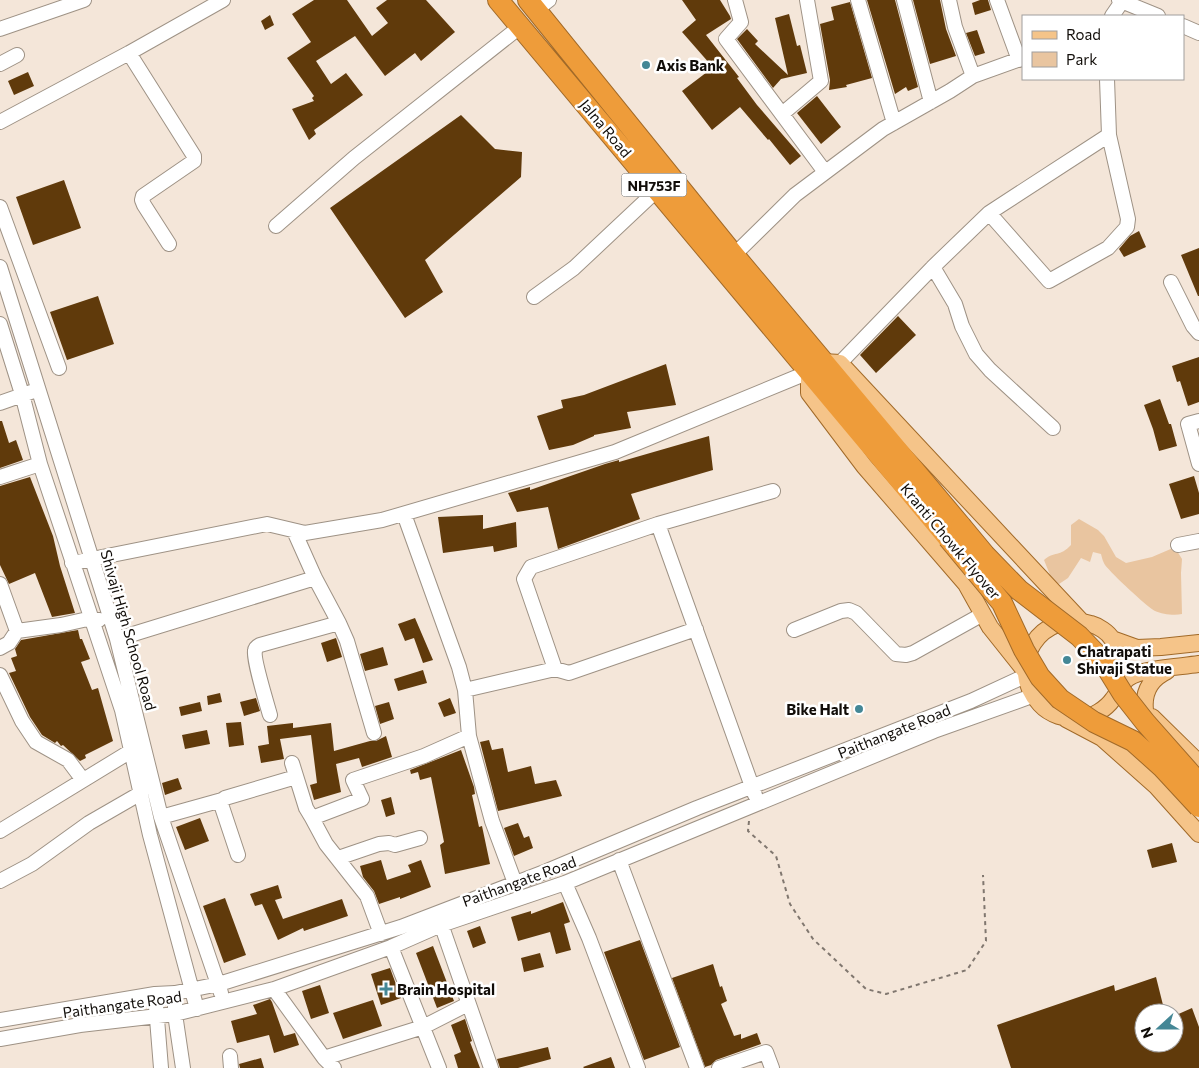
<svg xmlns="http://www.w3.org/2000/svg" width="1199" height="1068" font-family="Commissioner,sans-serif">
<rect width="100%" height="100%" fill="#f4e6d9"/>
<path fill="#e9c5a0" d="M1079,519L1098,530L1104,536L1116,557L1126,563L1152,557L1173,548L1177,551L1182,559L1181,573L1182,614C1174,616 1162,614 1155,611C1146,606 1112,574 1105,565C1103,562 1102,558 1101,554L1093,552L1090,562L1081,558L1068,578L1059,584L1052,580L1044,560C1054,551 1060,557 1071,545V525Z"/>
<path fill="#603a0b" d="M314,0H347L372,36L388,23L376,8L387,0H426L455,32L421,61L415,53L385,76L355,36L316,61L331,84L346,73L363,95L314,130L316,134L309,140L292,109L314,101L312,98L314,96L287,58L311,42L292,14Z
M682,0H720L730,16L731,19L706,35L739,77L737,78L757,105L801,156L790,165L769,139L768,140L740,107L712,130L682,91L711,69L708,65L710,64L682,32L696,20Z
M867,0H895L918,87L908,91L906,87L895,94Z
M913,0H940L946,29L956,56L930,64Z
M980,0H988L991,10L975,15L972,3Z
M850,2L872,78L846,85L847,87L829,90L830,80L820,24L834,20L831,7Z
M789,14L797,46L800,45L807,73L781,79L773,88L737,39L747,29L758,41L755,44L788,75L775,18Z
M270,15L274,25L265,30L261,21Z
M977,30L985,53L975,56L966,33Z
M28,72L34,86L14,95L8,81Z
M817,96L841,127L821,144L797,113Z
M461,115L495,149L522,152L521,177L425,260L443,292L405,318L330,208Z
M64,180L81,228L33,245L16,197Z
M1139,231L1146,247L1124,257L1119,249L1130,236Z
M1199,248V296H1198L1181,255Z
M98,296L114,344L67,360L50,312Z
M898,316L916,335L876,373L860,355Z
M1199,357V402L1188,406L1180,381L1177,382L1172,366Z
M666,364L676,405L627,412L631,428L594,435V436L573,445L549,450L537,416L563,408L561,400L584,395Z
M1160,399L1169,424H1171L1177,446L1159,451L1153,429L1144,405Z
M0,421H2L9,443L16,440L23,460L0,468Z
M709,436L713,470L631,494L640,519L558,549L548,507L517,512L508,493L530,487V490L605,464L619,460V462Z
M1194,476L1199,493V514L1181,519L1169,484Z
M30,477L53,536L60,566L75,613L52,617L35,573L9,584L0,565V486Z
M483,515V529L516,522L517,547L494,552L493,546L443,553L438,517Z
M415,618L433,660L423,663L414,638L405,641L398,624Z
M78,630L80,639H82L90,659L81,662L92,690L98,688L113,741L85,755L86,758L80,761L63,745L61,746L57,741L55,743L42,735L30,717L9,673L16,671L11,658L17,656L15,649L21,640Z
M336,638L342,657L327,662L321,643Z
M383,647L388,665L365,671L360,654Z
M423,670L427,683L398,691L394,679Z
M220,693L222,702L208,705L207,696Z
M256,698L260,711L244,716L240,702Z
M450,698L456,713L444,717L438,703Z
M200,702L202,711L181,716L179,707Z
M389,702L394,719L380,724L375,706Z
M241,722L244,745L229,747L226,723Z
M293,723V728L331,723L334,751L370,741H376L386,736L392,757L362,767L359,758L336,764L341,792L314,800L310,785L317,783L311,735L280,739L284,759L261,763L258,746L269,744L267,726Z
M207,730L210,744L185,749L182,735Z
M489,740L492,750L503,748L508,772L531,766L535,784L556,780L562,796L498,811L480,742Z
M461,750L474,787L475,794L472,795L479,827L482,826L490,864L445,874L440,845L444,842L431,777L420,780L418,772L411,774L410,770Z
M178,778L182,789L165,795L162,783Z
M391,797L395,814L386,817L381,800Z
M200,818L209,841L185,850L176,827Z
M518,823L524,838L529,836L533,848L514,856L504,828Z
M1172,843L1177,862L1152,868L1147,850Z
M381,860L387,880L411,872L408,865L421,860L431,887L400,899V897L379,904L374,891L363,877L360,866Z
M278,885L282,898L275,900L283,919L342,899L348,916L304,931L303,928L278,940L262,904L255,906L250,894Z
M225,898L246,955L224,963L203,906Z
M563,902L570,922L564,924L571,950L556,954L550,932L518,941L511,917L531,911V914Z
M480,926L486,943L473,948L467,931Z
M640,940L680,1047L644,1060L604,952Z
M433,946L454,1001L437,1008L416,953Z
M540,953L544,967L524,972L521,958Z
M713,964L720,987L722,986L727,1001L721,1004L734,1036L741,1034V1039L757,1033L761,1044L716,1060L711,1065L705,1067L672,978Z
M390,968L401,998L381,1005L371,974Z
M1156,977L1165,1013H1144V1043H1178L1174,1032V1016L1192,1008L1199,1027V1068H1011L997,1025L1114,985L1115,991Z
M320,985L329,1013L311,1019L302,991Z
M270,999L272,1002L284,1036L295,1033L299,1045L274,1053L269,1035L237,1043L231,1021L257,1014L253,1005Z
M373,1000L382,1026L343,1039L333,1013Z
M465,1019L472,1041L470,1042L480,1068H458L454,1055L461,1052L451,1025Z
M548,1047L551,1059L518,1068H500L497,1059Z
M611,1057L615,1068H584L583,1067Z
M261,1058L264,1068H240L239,1064Z"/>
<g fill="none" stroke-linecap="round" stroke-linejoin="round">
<g stroke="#9e9285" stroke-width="16">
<path id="minor" d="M735,0L741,22L726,39L825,172
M858,0L894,123
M904,0L931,102
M949,0L955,27L973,76
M997,0L1019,60
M1119,0L1158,16
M536,10L549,0
M1112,16L1123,0
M1183,26L1199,33
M0,29L84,0
M129,53L194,156V161L143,196L142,200L144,205L169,244
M0,64L17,55
M782,114L821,81L807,0
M0,122L129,53L223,0
M0,207L59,368
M989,213L1049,281L1108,248L1127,227L1128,219L1109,135
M276,226L354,158L521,26
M734,255L795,195L883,129L950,91L973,76L1023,58
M0,267L117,639L161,817L221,993
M933,267L955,304L962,326L976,354L990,370L1053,428
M1171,282L1193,326L1199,333
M534,297L574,268L657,190
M0,324L22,394L40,464L122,710L150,835L197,1009
M840,363L933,267L989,213L1109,135L1107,79
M0,403L31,392
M1199,421L1188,424L1199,464
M0,477L40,464
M404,514L459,667L465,690L469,736L492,821L515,883
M294,531L315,578L339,623L347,641L374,733
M1178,545L1199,541
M72,563L267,524L305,533L382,520L615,452L809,372
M0,584L17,631
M794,630L841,611L849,610L856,613L896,654L906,655L913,653L983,614
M117,639L315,578
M0,648L9,643L17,631L61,625L92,618L99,620
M555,669L524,579L531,567L658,524
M0,675L22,721L36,742L68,760L83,780
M465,690L555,669L569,673L696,629
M270,715C267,704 253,659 255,651C255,647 258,646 260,645L339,623
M292,763L306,808L312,818
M755,795L658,524L773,491
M161,817L222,800
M0,831L131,751
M238,855L221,804L222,800L225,798L296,777
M338,858L379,844L389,843L395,845L420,838
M619,860L697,1068
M0,881L32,864L89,823L141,793
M565,883L589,938L638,1068
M439,918L491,1068
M381,934L367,896L326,844L312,818L362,799L353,780L424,756L469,736
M391,947L439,1068
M274,989L324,1058L334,1068
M175,993V1014L183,1068
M155,994L161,1068
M0,1020L155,994L175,993L219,984L401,927L547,871L697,808L971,701L1025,676
M0,1039L80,1025L175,1014L274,989L391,947L441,925L565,883L934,731L1032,696
M230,1056L231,1068
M324,1058L423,1027L468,1004
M719,1068L766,1052L772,1068"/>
</g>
<g stroke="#a16a29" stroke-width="18">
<path id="major" d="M823,362L840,363L1080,620
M809,372V393L864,466L966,584L990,627L1025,671
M1112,639L1137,648L1161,647L1199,643
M1121,684C1120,669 1121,651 1112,639C1108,632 1098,626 1091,624C1041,608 1004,665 1040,704C1050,715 1066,720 1081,718C1093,717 1106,709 1113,699C1119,692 1120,684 1128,678C1144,668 1180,667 1199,664
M1145,710C1143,692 1150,679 1167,671
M1152,717L1199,763
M1066,719L1102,738L1156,786L1199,834"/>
</g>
<g stroke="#a16a29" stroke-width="22">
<path id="highway" d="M498,0L948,538
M528,0L734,255L961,526"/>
</g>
<path stroke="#80776f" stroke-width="2" stroke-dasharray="4 4" stroke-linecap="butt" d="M749,821L748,831L776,856L790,904L813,939L866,989L886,994L967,970L986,941L983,875"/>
<use href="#minor" stroke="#fff" stroke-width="14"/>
<use href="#major" stroke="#f5c489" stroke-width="16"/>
<use href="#highway" stroke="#ee9c3a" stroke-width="20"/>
<g stroke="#a16a29" stroke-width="22" stroke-linecap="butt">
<path id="highway-bridge" d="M961,526L985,555L1019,590L1079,636L1102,660L1123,694L1145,722L1199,783
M948,538L1002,603L1024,650L1040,677L1060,699L1094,722L1133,741L1162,767L1199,807"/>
</g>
<use href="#highway-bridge" stroke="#ee9c3a" stroke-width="20"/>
</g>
<g fill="#448796" stroke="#fff" stroke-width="2">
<circle cx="646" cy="65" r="5"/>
<circle cx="1067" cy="660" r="5"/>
<circle cx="859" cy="709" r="5"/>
<path d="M383.5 981.5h5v5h5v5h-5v5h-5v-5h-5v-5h5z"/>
</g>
<g text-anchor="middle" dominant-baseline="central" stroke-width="5" stroke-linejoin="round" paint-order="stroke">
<rect fill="#fff" stroke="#585653" stroke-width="1" x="621.5" y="173.5" width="65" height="23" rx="4"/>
<g font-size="14" font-weight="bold" fill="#110d09">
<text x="654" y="185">NH753F</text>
</g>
<g font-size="15" font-weight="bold" fill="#110d09" stroke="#fff" text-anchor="start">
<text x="656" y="65">Axis Bank</text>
<text x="1077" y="651">Chatrapati<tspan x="1077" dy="17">Shivaji Statue</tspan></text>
<text x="849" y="709" text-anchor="end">Bike Halt</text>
<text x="397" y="989">Brain Hospital</text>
</g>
<g font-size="15" fill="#110d09" stroke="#fff">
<text transform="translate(606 128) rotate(50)">Jalna Road</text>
<text transform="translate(951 541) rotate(50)">Kranti Chowk Flyover</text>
<text transform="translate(129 630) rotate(74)">Shivaji High School Road</text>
<text transform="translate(894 731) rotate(-22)">Paithangate Road</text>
<text transform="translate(519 881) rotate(-20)">Paithangate Road</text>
<text transform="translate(122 1004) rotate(-8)">Paithangate Road</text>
</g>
</g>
<rect x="1022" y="15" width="162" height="65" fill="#ffffff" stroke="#a09e9d"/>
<rect x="1032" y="31" width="25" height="8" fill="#f5c489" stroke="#a09e9d"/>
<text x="1066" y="40" font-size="15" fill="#110d09">Road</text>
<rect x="1032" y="52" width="25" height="15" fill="#e9c5a0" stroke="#a09e9d"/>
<text x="1066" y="65" font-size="15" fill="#110d09">Park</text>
<g transform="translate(1159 1028) rotate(249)"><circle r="24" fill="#ffffff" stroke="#a09e9d"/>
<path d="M0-4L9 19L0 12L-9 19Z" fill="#448796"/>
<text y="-8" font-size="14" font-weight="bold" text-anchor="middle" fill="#110d09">N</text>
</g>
</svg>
